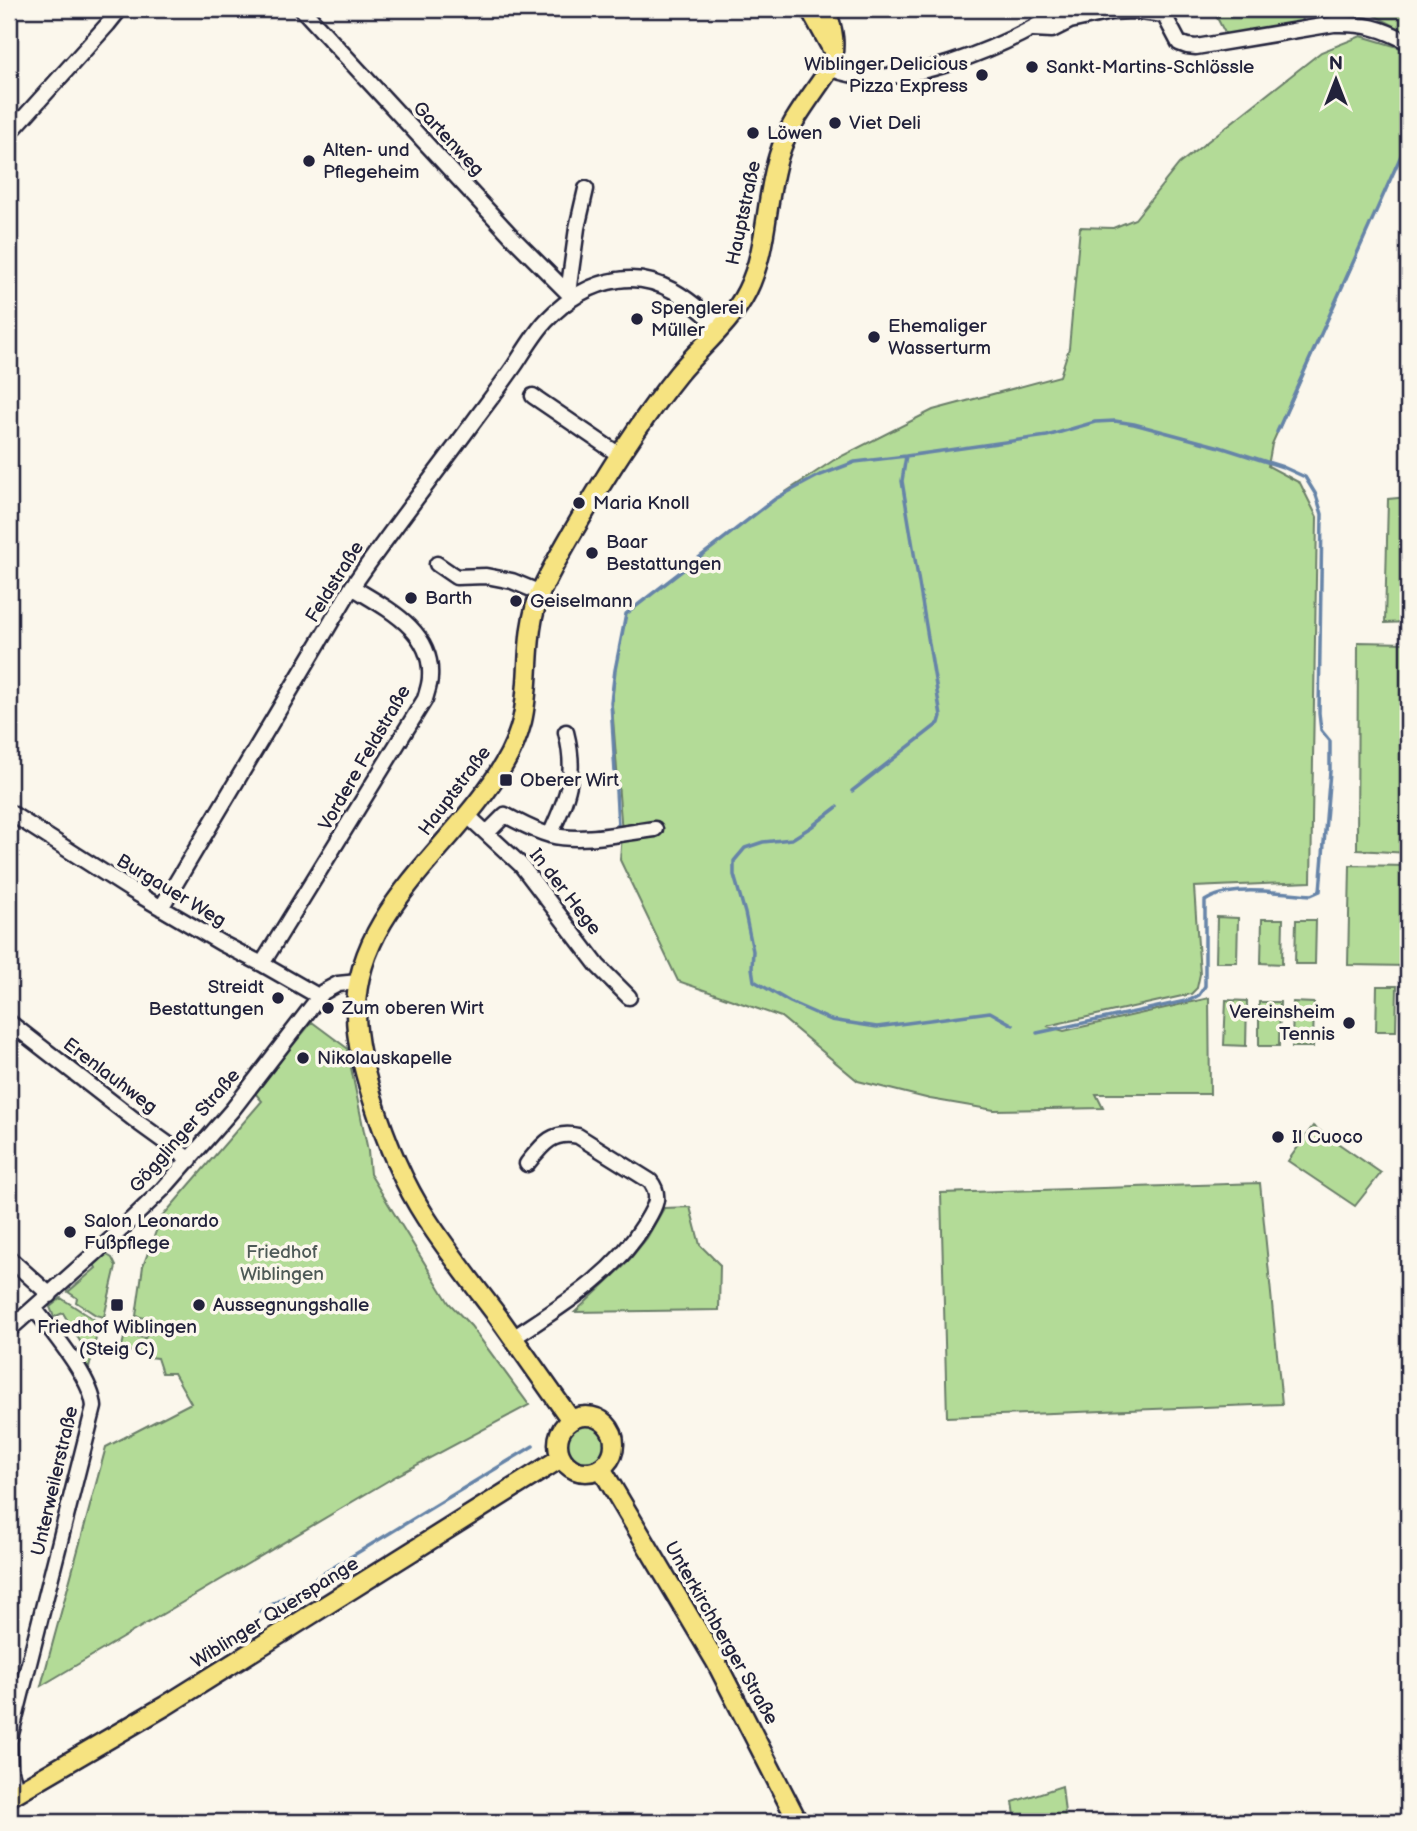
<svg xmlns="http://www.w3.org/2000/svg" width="1417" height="1831" font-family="'Balsamiq Sans',sans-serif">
<rect width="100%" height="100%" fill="#fbf7ec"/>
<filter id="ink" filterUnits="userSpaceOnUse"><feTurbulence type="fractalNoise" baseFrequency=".0143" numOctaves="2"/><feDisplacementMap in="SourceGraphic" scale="14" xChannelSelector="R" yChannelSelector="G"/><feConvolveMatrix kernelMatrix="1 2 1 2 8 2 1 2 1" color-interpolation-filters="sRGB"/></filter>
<g filter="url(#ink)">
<path fill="#b3db97" stroke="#6a7e69" stroke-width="2" d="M1216,9H1302L1300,13L1305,25L1227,37L1214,12Z
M1311,9H1408V33L1372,14L1317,23Z
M1361,36L1408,50V140L1272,444L1268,466L1300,483L1317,517L1311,882L1194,887L1200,974L1197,988L1191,994L1047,1026L1064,1031L1209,998L1210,1094H1096L1103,1108L994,1110L930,1099L858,1081L781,1017L678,981L620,860L622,833L612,706L615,670L626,614L775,499L834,460L933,410L1060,376L1069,348L1080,227L1113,228L1135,219L1179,164L1321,52Z
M1408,497V622L1385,623L1388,499Z
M1358,642L1408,643V853L1357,850Z
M1350,865L1408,866V966L1348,965Z
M1217,917L1238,918L1237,962H1216Z
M1262,919H1283L1282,964L1261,963Z
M1296,920H1316L1315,964H1295Z
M1377,986H1397L1396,1031H1376Z
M1226,1000L1247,1001L1246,1046L1224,1045Z
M1259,1002H1280L1279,1046H1259Z
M1293,1002L1314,1003L1313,1047H1292Z
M312,1022L347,1048L368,1151L370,1174L449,1303L471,1326L529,1405L396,1476L41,1686L106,1447L191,1403L174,1373H162L157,1358L138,1356L122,1346L125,1334L145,1338L147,1334H149L146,1326L149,1319L136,1316L143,1266L161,1218L262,1101L254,1092Z
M1313,1126L1381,1173L1355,1206L1288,1161Z
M1260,1183L1282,1404L947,1417L941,1193Z
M690,1207L700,1245L720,1265L719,1310L575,1312L626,1264L647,1238L664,1208Z
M107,1255L112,1258L116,1266L104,1317L96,1315L76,1302L77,1298L68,1292L96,1268L94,1264L101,1257Z
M61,1298L98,1322L95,1344L89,1368L85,1367L82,1363L86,1360L79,1349L83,1346L63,1313L54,1317L50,1307Z
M558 1444a28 28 0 1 1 56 0a28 28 0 1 1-56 0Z
M1062,1786L1066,1822H1016L1013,1802Z"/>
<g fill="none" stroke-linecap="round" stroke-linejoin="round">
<path stroke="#6684a8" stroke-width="3.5" d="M1277,432L1408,140
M852,791L939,723L941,716L902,481L906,456L1047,436L1095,422L1115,421L1134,424L1220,447L1283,467L1305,477L1316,495L1322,514L1319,713L1321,730L1330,741V771L1320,891L1311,895C1282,893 1228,884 1205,901V986L1199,995L1190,1000L1037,1033
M837,807L811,827L792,839L763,842L745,848L734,861V875L745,913L753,951L752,968L754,981L790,1002L831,1020L877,1027L990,1012L1013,1025
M618,826L611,702L615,670L626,614L775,499L818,476L855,462L906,456
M260,1612L533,1446"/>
<g stroke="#22223b" stroke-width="19">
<path id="minor" d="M302,9L515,240L573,298
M1161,9L1179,43L1187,46L1196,47L1334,24C1363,23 1382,28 1408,42
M1033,29L1052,30L1070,21L1111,12L1133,11L1164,15
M830,68C896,97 1008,45 1065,9
M9,134L108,24L120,9
M568,293L577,228L586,189
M533,396L618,454
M437,564L456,577L486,576L512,581L541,593
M9,812L131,890L221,943L262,964L318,996
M467,815L521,865L598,966L629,997
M487,833L505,815C519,822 534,831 550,835C581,843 623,833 655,829
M550,835C568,796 577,775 566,732
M161,908L352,587C391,530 434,476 474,421C488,402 502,384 515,365C525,350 534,334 546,321C565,301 590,284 618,280C659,273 692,301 719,327
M262,964L425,699C427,692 430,684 430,677C433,630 386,608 352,587
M9,1022L140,1124L190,1160
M9,1258L50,1295
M9,1330L110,1240L163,1189L233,1109L323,992L338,984L358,982
M513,1338C561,1306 613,1276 644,1225C653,1210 663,1197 650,1181L578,1136C552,1130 542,1145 527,1164
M17,1793L10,1768L9,1742L94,1407C92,1378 52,1332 34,1308"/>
</g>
<g stroke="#22223b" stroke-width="23">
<path id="major" d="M810,9L831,47
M558 1444a28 28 0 1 1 56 0a28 28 0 1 1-56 0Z
M571,1420C547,1386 523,1352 499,1318C474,1285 448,1252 426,1218C402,1181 385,1139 372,1097C364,1070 356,1042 356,1013C354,911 457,845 504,764C512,751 518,736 522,721C532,678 523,633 541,591C555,561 573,531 590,503C617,458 645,415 678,374C700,347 731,323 747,291C768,249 765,199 779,155C789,122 812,96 830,68C836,46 834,29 825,9
M601,1468L716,1662L798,1822
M9,1797L165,1706L561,1458"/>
</g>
<use href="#minor" stroke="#fbf7ec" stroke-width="14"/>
<use href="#major" stroke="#f6e381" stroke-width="18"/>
</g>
</g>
<g fill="#22223b" stroke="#fbf7ec" stroke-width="2.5">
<circle cx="1032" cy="67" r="7"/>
<circle cx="982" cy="75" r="7"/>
<circle cx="835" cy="123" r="7"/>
<circle cx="753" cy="133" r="7"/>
<circle cx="309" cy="161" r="7"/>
<circle cx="637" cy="319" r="7"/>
<circle cx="874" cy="337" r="7"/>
<circle cx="579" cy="503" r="7"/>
<circle cx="592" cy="553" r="7"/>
<circle cx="411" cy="598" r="7"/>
<circle cx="516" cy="601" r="7"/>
<rect x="499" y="773" width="14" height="14" rx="3.5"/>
<circle cx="278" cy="998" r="7"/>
<circle cx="328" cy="1008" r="7"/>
<circle cx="1349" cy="1023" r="7"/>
<circle cx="303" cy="1058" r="7"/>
<circle cx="1278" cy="1137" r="7"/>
<circle cx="70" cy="1232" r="7"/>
<rect x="110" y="1298" width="14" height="14" rx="3.5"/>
<circle cx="199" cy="1305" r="7"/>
</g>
<g text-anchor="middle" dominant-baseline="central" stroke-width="7" stroke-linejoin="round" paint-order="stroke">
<g font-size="19" fill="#22223b" stroke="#fbf7ec" text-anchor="start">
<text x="968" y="64" text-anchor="end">Wiblinger Delicious<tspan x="968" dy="22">Pizza Express</tspan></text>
<text x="1046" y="67">Sankt-Martins-Schlössle</text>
<text x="849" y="123">Viet Deli</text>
<text x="767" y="133">Löwen</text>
<text x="323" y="150">Alten- und<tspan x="323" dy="22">Pflegeheim</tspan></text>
<text x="651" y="308">Spenglerei<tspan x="651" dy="22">Müller</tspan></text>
<text x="888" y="326">Ehemaliger<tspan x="888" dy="22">Wasserturm</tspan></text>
<text x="593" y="503">Maria Knoll</text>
<text x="606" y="542">Baar<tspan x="606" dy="22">Bestattungen</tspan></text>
<text x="425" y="598">Barth</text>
<text x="530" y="601">Geiselmann</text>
<text x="520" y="780">Oberer Wirt</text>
<text x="264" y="987" text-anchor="end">Streidt<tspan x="264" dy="22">Bestattungen</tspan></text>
<text x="342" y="1008">Zum oberen Wirt</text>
<text x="1335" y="1012" text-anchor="end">Vereinsheim<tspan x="1335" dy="22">Tennis</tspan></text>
<text x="317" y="1058">Nikolauskapelle</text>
<text x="1292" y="1137">Il Cuoco</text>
<text x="84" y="1221">Salon Leonardo<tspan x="84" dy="22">Fußpflege</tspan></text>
<text x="213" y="1305">Aussegnungshalle</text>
<text x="117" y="1327" text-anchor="middle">Friedhof Wiblingen<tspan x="117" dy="22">(Steig C)</tspan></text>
</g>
<g font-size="19" fill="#22223b" stroke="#fbf7ec">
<text transform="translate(448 139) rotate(47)">Gartenweg</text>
<text transform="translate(744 213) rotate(-78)">Hauptstraße</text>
<text transform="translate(335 582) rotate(-58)">Feldstraße</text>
<text transform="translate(365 758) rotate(-60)">Vordere Feldstraße</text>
<text transform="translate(455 791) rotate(-53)">Hauptstraße</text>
<text transform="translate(171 891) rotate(31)">Burgauer Weg</text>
<text transform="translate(565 892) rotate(52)">In der Hege</text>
<text transform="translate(110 1076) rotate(37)">Erenlauhweg</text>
<text transform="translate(185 1131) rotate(-49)">Gögglinger Straße</text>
<text transform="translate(55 1481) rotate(-77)">Unterweilerstraße</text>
<text transform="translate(275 1613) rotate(-32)">Wiblinger Querspange</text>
<text transform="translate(721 1633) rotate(60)">Unterkirchberger Straße</text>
</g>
<g font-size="19" fill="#4e5a57" stroke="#fbf7ec">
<text x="282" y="1252">Friedhof<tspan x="282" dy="22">Wiblingen</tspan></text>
</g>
</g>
<rect width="1417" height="1831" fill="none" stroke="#fbf7ec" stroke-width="35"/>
<rect x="18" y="18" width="1382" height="1796" fill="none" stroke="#22223b" stroke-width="2.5" filter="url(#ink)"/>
<g transform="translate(1336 80)" stroke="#fbf7ec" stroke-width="5" paint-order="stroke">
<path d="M0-5L12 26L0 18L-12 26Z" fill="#22223b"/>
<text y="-10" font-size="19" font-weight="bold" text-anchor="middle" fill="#22223b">N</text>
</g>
</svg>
